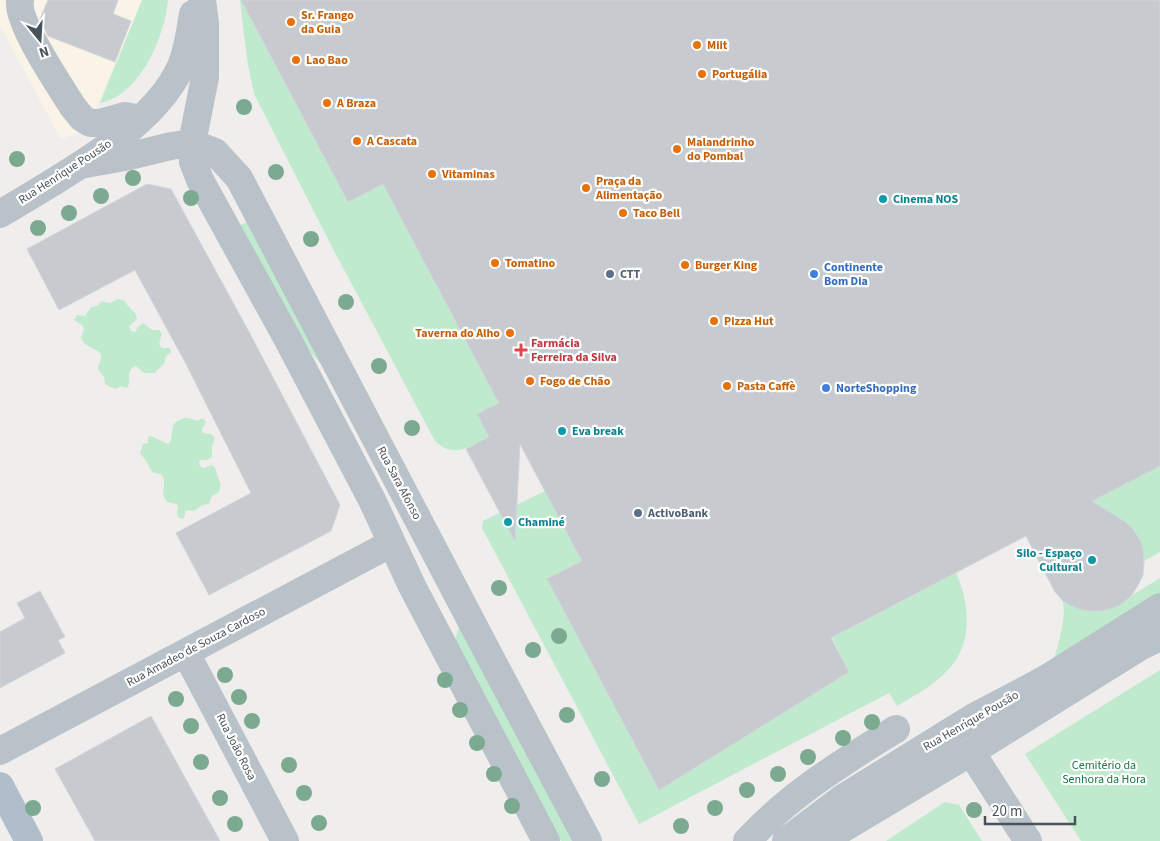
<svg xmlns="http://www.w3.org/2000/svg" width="1160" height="841" font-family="'Source Sans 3',sans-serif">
<rect width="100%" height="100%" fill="#f0eded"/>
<path fill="#faf3e7" d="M0,0H142L90,123L75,134L61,139L0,26Z"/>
<path fill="#bfeacd" d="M142,0H168C165,36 140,96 100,103Z
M240,0H251L243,4L348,202L383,184L499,403L477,414L489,437C469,447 454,459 435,441L330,243L254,94L247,59Z
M252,219L322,365L293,334L237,227Z
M118,299L125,301C128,309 137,311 137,319L129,326L131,331L135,332L138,327L143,323L152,330H159L162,334L159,344L162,348H170L171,353L166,356L164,364L154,373H144L136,366C126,369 131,379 128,387L126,388L120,386L117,389L110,387L105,384L104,377L98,369C98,364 102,360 101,356C101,348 85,350 81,337L84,329L83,326L74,320L77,315L85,316L91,307L97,306L102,301L110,303Z
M184,418H189L197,421L202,418L206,422L202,429L203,433L211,434L215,438L212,446V457L207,460H200L199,464L202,468C206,468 208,466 211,465C217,465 217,479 221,484L219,492L212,496L209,504L202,505L194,511L186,510L184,518L181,519L177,515L178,506L176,504L167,502C158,491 169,483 161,474C149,473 151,469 146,461C144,458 142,456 140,454L143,444L148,443V437L151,436L168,444L170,442C175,431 167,424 184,418Z
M1160,466V552L1144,561C1140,523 1118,520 1090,502Z
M545,491L582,561L548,579L659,789L849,672L832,638L956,573C971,606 973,647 945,673C931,687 914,696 897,706L889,693L639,824L482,528L483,521Z
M1160,578V594L1054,660C1059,640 1066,621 1063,601L1131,596Z
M460,623L578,837L571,841H561L455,640Z
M1160,670V841H1081L1025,754Z
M945,802L959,805L982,841H886Z"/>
<path fill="#c7cbd0" stroke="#d2d4d8" d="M48,0H118L113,14L131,21L115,62L48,36L40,19Z
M241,0H1160V466L1092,501L1125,522L1132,528L1140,540L1143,549L1144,561L1143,575L1137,587L1131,596L1120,605L1110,609L1100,611H1088L1076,608L1063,601L1055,592L1026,536L831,638L849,672L659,790L547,579L582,561L520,444L515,541L466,449L489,437L477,414L499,403L483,373L383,184L348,202Z
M147,184L171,189L248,330L340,505L331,531L209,595L176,533L251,493L185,362L135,270L59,310L27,249Z
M40,591L65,637L58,640L65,653L0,688V632L25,618L17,603Z
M151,716L220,841H95L55,769Z"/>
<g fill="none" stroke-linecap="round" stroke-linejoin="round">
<path stroke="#bac2c9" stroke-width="28" d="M20,0C16,22 60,86 73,107L82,118L90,123H100L125,116L140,119
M202,0L205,23V77L192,143L193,162L200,180L287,338L372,500L412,586L546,841
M80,165L130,156L171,146L192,143L215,152L239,178C355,400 470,621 588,841
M0,214C56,180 155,128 181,66C188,50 190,31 193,14
M186,653L285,841
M0,751L392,543
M971,752L1028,841
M747,841C789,795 843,762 896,729
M786,841L843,798L974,717L1044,680L1160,607
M822,841L971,752L1141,646L1160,637"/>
<path stroke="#afbeca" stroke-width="28" d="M0,786L29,841"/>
</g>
<g fill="#7caa90">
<circle cx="244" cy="107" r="8"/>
<circle cx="17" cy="159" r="8"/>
<circle cx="276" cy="172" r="8"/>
<circle cx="133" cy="178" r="8"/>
<circle cx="101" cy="196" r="8"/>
<circle cx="191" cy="198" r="8"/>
<circle cx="69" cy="213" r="8"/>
<circle cx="38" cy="228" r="8"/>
<circle cx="311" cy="239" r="8"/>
<circle cx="346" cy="302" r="8"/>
<circle cx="379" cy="366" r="8"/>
<circle cx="412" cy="428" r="8"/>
<circle cx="499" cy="588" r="8"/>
<circle cx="559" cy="636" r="8"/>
<circle cx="533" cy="650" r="8"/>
<circle cx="225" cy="675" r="8"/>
<circle cx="445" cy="680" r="8"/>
<circle cx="239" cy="697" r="8"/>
<circle cx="176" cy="699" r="8"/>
<circle cx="460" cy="710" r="8"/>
<circle cx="567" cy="715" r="8"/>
<circle cx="252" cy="721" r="8"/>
<circle cx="872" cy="722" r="8"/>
<circle cx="191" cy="726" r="8"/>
<circle cx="843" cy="738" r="8"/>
<circle cx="477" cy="743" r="8"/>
<circle cx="808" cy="757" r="8"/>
<circle cx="201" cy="762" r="8"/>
<circle cx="289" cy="765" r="8"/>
<circle cx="494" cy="774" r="8"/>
<circle cx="778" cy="774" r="8"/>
<circle cx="602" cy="779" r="8"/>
<circle cx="747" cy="790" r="8"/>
<circle cx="304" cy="793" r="8"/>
<circle cx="220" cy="798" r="8"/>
<circle cx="512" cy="806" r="8"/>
<circle cx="33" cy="808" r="8"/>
<circle cx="715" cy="808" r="8"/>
<circle cx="974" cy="810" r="8"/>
<circle cx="319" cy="823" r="8"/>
<circle cx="235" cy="824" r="8"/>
<circle cx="681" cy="826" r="8"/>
</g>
<g fill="#e8710a" stroke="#fff" stroke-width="2">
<circle cx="291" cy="22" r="5"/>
<circle cx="697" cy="45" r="5"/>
<circle cx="296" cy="60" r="5"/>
<circle cx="702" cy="74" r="5"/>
<circle cx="327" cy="103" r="5"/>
<circle cx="357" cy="141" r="5"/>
<circle cx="677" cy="149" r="5"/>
<circle cx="432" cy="174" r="5"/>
<circle cx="586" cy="188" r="5"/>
<circle cx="623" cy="213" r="5"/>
<circle cx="495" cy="263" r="5"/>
<circle cx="685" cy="265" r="5"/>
<circle cx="714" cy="321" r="5"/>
<circle cx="510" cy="333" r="5"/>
<circle cx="530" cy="381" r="5"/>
<circle cx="727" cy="386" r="5"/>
</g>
<g fill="#0f9aa8" stroke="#fff" stroke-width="2">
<circle cx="883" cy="199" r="5"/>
<circle cx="562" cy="431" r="5"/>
<circle cx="508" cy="522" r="5"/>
<circle cx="1092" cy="560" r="5"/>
</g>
<g fill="#5c6f8a" stroke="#fff" stroke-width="2">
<circle cx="610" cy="274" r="5"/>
<circle cx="638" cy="513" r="5"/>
</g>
<g fill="#3f7fe0" stroke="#fff" stroke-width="2">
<circle cx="814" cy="274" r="5"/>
<circle cx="826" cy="388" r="5"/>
</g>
<path fill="#e0444e" stroke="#fff" stroke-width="2" d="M518.5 342.5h5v5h5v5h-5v5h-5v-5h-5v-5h5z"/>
<g text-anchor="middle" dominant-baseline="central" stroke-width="4.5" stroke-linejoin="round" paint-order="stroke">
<g font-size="12" font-weight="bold" fill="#c56008" stroke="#fff" text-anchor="start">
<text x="301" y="15">Sr. Frango<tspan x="301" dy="14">da Guia</tspan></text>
<text x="707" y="45">Miit</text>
<text x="306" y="60">Lao Bao</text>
<text x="712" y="74">Portugália</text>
<text x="337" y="103">A Braza</text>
<text x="367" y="141">A Cascata</text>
<text x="687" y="142">Malandrinho<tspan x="687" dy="14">do Pombal</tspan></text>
<text x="442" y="174">Vitaminas</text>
<text x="596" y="181">Praça da<tspan x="596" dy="14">Alimentação</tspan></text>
<text x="633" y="213">Taco Bell</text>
<text x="505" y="263">Tomatino</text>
<text x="695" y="265">Burger King</text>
<text x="724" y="321">Pizza Hut</text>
<text x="500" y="333" text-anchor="end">Taverna do Alho</text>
<text x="540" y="381">Fogo de Chão</text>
<text x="737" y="386">Pasta Caffè</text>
</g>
<g font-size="12" fill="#475259" stroke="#fff">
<text transform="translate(65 172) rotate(-33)">Rua Henrique Pousão</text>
<text transform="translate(399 483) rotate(62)">Rua Sara Afonso</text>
<text transform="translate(196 647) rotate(-28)">Rua Amadeo de Souza Cardoso</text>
<text transform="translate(971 721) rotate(-30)">Rua Henrique Pousão</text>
<text transform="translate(236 747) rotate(63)">Rua João Rosa</text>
</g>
<g font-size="12" font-weight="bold" fill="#0d838f" stroke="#fff" text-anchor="start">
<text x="893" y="199">Cinema NOS</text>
<text x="572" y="431">Eva break</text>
<text x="518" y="522">Chaminé</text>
<text x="1082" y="553" text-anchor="end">Silo - Espaço<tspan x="1082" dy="14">Cultural</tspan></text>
</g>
<g font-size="12" font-weight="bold" fill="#366cbe" stroke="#fff" text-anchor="start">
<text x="824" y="267">Continente<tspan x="824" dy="14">Bom Dia</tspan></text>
<text x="836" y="388">NorteShopping</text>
</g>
<g font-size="12" font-weight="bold" fill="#4e5e75" stroke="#fff" text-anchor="start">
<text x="620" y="274">CTT</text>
<text x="648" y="513">ActivoBank</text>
</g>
<g font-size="12" font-weight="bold" fill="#be3a42" stroke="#fff" text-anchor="start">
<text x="531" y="343">Farmácia<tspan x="531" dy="14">Ferreira da Silva</tspan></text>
</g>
<g font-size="12" fill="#1e7444" stroke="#fff">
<text x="1104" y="765">Cemitério da<tspan x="1104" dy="14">Senhora da Hora</tspan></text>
</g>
</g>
<g transform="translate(40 40) rotate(162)" stroke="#ffffff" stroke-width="4" paint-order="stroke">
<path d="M0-4L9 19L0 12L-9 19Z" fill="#475259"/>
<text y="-8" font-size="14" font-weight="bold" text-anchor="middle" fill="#475259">N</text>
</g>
<path d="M985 816v8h90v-8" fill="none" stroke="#475259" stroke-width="2.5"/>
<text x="992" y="816" font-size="15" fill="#475259" stroke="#ffffff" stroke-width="4" paint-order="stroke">20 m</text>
</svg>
